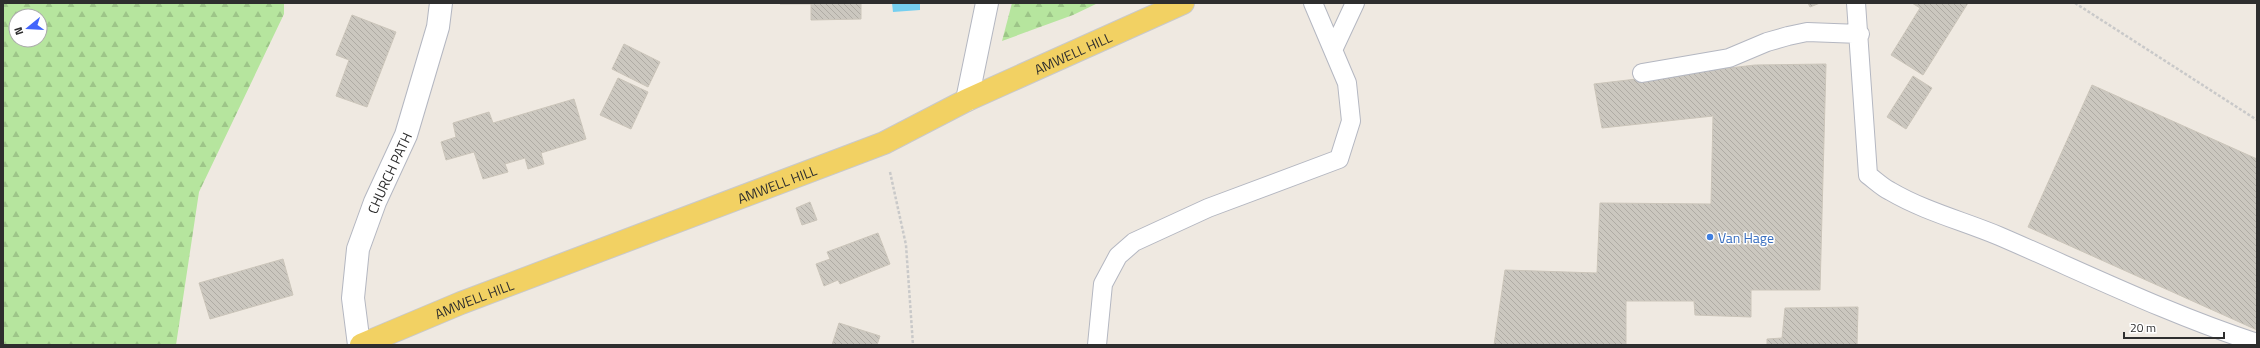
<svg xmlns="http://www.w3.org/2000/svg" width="2260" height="348" font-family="'Titillium Web',sans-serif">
<defs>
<pattern id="forest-firs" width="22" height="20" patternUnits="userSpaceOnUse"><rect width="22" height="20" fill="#b6e59e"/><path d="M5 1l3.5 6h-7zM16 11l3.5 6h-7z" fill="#9dc588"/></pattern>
<pattern id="building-back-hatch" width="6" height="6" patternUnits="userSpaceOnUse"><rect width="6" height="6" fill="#cbc7bf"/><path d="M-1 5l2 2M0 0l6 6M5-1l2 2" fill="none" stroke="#afaba4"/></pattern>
</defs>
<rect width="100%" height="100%" fill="#efe9e1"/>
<path fill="url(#forest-firs)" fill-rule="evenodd" d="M3,3H284V14L199,192L176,345H3ZM16,16H40V40H16Z
M1012,3H1098L1073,15L1002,41Z"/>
<path fill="#75cff0" d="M892,3H920V10L893,12Z"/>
<path fill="url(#building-back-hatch)" stroke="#cbc5ba" d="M780,3H811V4H780Z
M811,3H861V19L811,20Z
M1808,3H1820L1810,7Z
M1912,3H1968L1923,75L1891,55L1920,8Z
M352,15L396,32L367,107L336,96L349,60L336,55Z
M624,44L660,62L648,87L612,69Z
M1826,64L1820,290H1751V317L1695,315L1694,301H1626V345H1494L1505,270L1597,273L1600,203L1711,204L1713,116L1602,128L1594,84L1755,65Z
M1913,76L1932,88L1906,129L1887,117Z
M618,78L648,92L631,129L600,115Z
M2092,85L2257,159V330L2028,227Z
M574,99L586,139L541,153L544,164L528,169L525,158L505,164L508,172L483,179L474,152L446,160L441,142L456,137L453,123L489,112L493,123Z
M810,202L817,220L802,225L796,208Z
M878,233L890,264L840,284L838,280L824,286L816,264L830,259L827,252Z
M283,259L293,295L210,319L199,283Z
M1858,307L1857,345H1767V339L1782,338L1785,308Z
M839,323L880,336L877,345H832Z"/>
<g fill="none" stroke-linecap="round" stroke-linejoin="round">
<g stroke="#b4b7c1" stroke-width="20">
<path id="service" d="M1856,3L1868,175C1875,180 1882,187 1890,191C1924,211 1963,221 1999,236C2085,273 2168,314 2257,343
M1333,50L1355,3
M1642,73L1729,58L1767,42L1788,36L1807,32L1860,34
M1097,345L1103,284L1118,256L1134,242L1208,208L1339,159L1351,121L1347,83L1313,3"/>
</g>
<g stroke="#b4b7c1" stroke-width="24">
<g id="minor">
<path d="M967,100L987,3"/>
<path id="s1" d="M359,345L353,298L358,249L375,202L406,135L438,27L441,3"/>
</g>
</g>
<g stroke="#c9c9c9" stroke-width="24">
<g id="primary">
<path id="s2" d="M361,345L461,303L884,143L967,100L1183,3"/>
</g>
</g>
<path stroke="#c9c9c9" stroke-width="2.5" stroke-dasharray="3 2" stroke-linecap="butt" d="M2075,3L2257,120
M890,172L906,245L913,345"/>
<use href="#service" stroke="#fff" stroke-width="18"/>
<use href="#minor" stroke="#fff" stroke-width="22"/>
<use href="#primary" stroke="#f2d163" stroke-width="22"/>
</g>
<circle fill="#3f7fe0" stroke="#fff" stroke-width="1.5" cx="1710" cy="237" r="4"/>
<g text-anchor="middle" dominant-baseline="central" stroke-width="3" stroke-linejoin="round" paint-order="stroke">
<g font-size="14" fill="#2e2e2e" stroke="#fff">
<text stroke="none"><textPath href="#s2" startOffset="770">AMWELL HILL</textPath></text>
<text stroke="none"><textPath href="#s1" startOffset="179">CHURCH PATH</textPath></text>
<text stroke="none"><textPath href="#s2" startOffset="446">AMWELL HILL</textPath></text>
<text stroke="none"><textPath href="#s2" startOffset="122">AMWELL HILL</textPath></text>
</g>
<g font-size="14" fill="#366cbe" stroke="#fff" text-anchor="start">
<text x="1718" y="237">Van Hage</text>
</g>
</g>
<rect width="2260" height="348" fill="none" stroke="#2e2e2e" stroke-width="8"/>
<g transform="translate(28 28) rotate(252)"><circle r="19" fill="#ffffff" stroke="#ababab"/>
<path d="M0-3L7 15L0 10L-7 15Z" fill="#4264fb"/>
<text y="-6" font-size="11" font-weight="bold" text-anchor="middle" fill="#2e2e2e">N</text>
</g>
<path d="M2124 332v6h100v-6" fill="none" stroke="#2e2e2e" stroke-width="2"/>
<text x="2130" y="332" font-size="12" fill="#2e2e2e" stroke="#ffffff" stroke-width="3" paint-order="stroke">20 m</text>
</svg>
